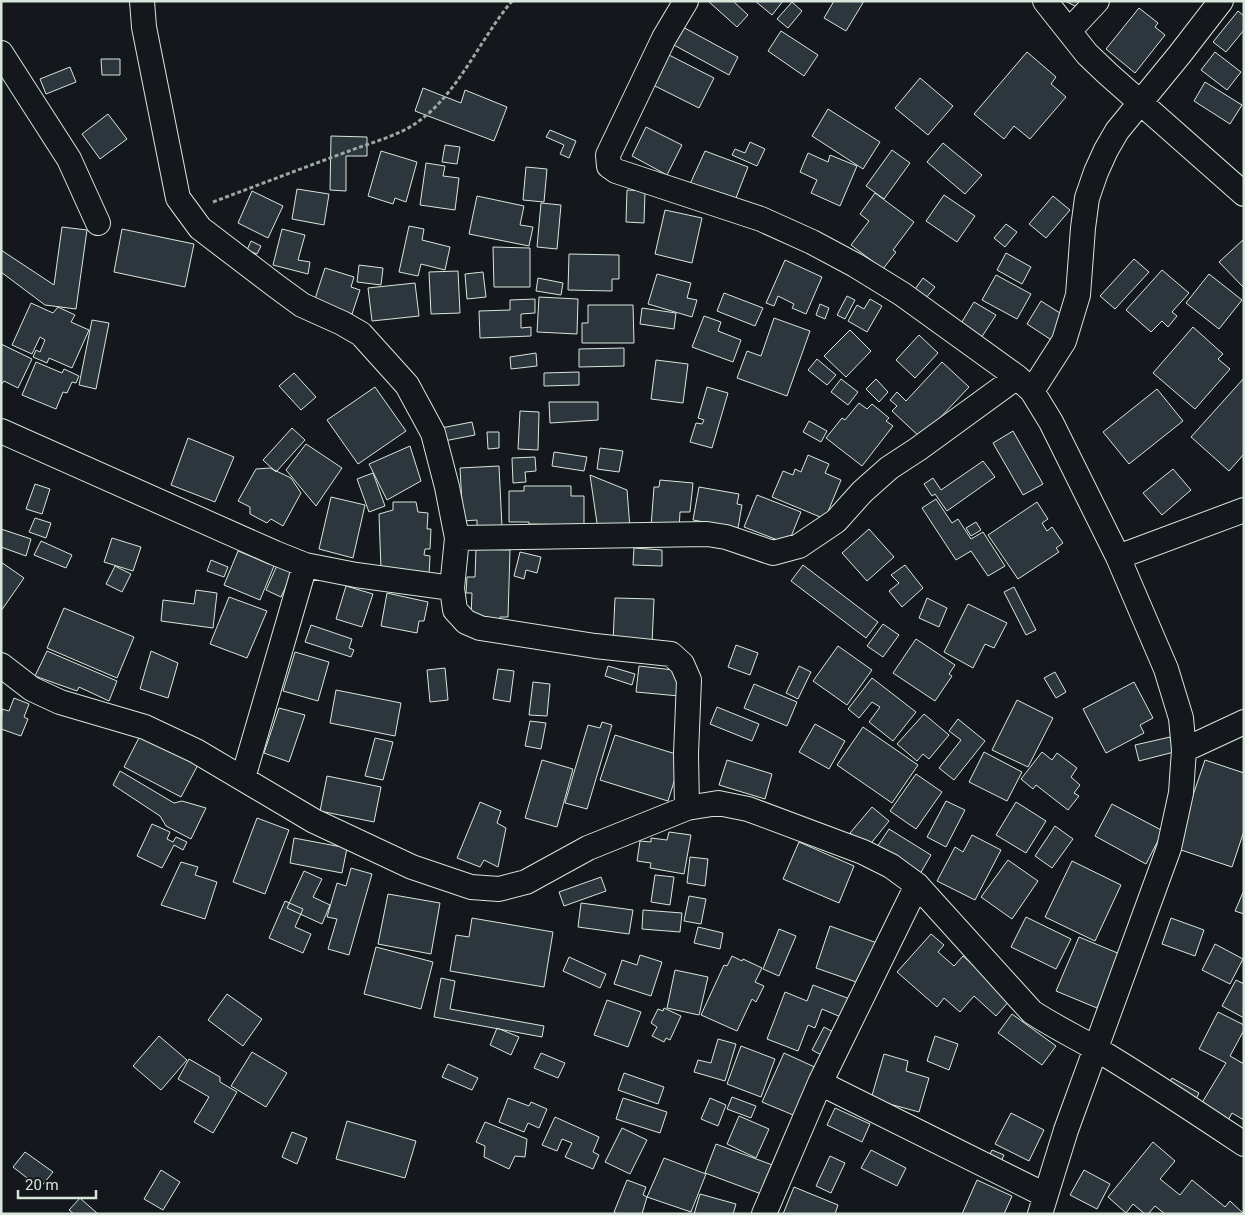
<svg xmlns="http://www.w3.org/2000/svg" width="1245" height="1215" font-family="Roboto,sans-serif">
<rect width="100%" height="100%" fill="#14181c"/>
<path fill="#2c363c" stroke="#d8e6dc" d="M708,1H733L748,15L737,27Z
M755,1H783L772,15Z
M834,1H864L846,31L824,18Z
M1065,1H1088L1083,10Z
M792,2L802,11L788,28L777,19Z
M1139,8L1158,23L1155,27L1165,35L1135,73L1106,49Z
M1238,11L1244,16V30L1226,52L1213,42Z
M681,26L738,57L729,75L672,44Z
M781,31L818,55L804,76L768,51Z
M1027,52L1056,77L1051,84L1066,97L1030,139L1014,126L1004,139L974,114Z
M1215,52L1241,72L1227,90L1201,70Z
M669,55L714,78L699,108L653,85Z
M101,59H120V75H102Z
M70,67L76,82L46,94L40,79Z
M920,78L953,106L928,135L895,108Z
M1205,82L1242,105L1230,124L1194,101Z
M423,88L461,103L465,90L507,107L494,141L415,111Z
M828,109L880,142L863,169L812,136Z
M108,114L127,139L100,159L82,134Z
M646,127L682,145L667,175L632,156Z
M550,130L576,141L569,158L560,154L564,145L546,137Z
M331,136L367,137V156H346V191L330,190Z
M750,142L765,149L757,166L732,155L735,149L745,153Z
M943,143L982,175L965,194L927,162Z
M445,145L460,147L457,164L442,162Z
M892,150L910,163L884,199L866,186Z
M381,151L417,162L406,202L395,198L393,204L368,196Z
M705,151L748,167L734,203L690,184Z
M808,153L828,162L830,155L857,166L840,206L811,193L817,180L800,172Z
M426,163L445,166L443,176L459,178L455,210L420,205Z
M526,167L547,169L544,202L523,200Z
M297,189L329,194L324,225L292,219Z
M627,190L645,191L644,223L626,222Z
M252,191L283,206L268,238L238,223Z
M875,193L914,222L893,250L896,252L883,269L851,245L869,221L860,214Z
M944,195L975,216L957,242L926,221Z
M477,196L524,206L520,225L533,227L529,246L469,234Z
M1053,196L1070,210L1046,238L1029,224Z
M541,203L561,205L557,249L537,247Z
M665,210L702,218L692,263L655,254Z
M1006,224L1017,232L1005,247L994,238Z
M409,226L424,229L422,240L450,247L445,270L421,264L418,276L399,272Z
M62,227L87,230L76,309L45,305L1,272V250L54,285Z
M122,229L194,244L185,287L114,272Z
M282,229L305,235L298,260L310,262L308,274L273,265Z
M1244,239V288L1219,262Z
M251,241L261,246L257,254L247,250Z
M493,247L530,248V287H494Z
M1006,253L1031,267L1022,284L997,270Z
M569,254L619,255V279H612V291L568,290Z
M1134,259L1149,272L1115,309L1100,296Z
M785,260L822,277L806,314L792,308L794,304L778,296L774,306L766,303Z
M359,265L383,268L381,285L357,282Z
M325,268L354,277L351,287L360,290L352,314L314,302Z
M1162,270L1189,293L1172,312L1177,316L1168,327L1162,321L1151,332L1126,310Z
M458,271L460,313L431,314L429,272Z
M483,272L486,297L467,299L465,274Z
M657,274L691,283L687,298L697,300L692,317L648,304Z
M1209,274L1242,300L1219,329L1186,303Z
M996,275L1031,294L1017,319L982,300Z
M538,278L563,283L561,295L536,291Z
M923,278L935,287L921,304L910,296Z
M415,283L419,316L372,321L368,288Z
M724,293L763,308L755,326L717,311Z
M847,296L855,300L845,319L837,315Z
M539,297L578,299L577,334L537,332Z
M535,299V313L521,314V328L531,327V336L480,338L479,311L510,310V300Z
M870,299L882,306L867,332L848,321L857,305L864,309Z
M1041,301L1071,320L1056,343L1027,324Z
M974,302L996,315L981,338L960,325Z
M31,303L53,313L58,307L75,315L71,322L89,330L72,368L49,358L47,363L33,357L36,350L40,352L45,340L40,337L32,354L12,345Z
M820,304L829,308L825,319L816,315Z
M588,305H633L634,343H582V323H588Z
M642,308L676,313L674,329L640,324Z
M704,316L721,322L718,331L741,340L733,362L692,347Z
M774,318L810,331L787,396L737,378L747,351L761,356Z
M92,320L109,323L96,389L79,385Z
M1193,327L1223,354L1218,359L1230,369L1195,409L1153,373Z
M850,330L871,351L846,377L824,356Z
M919,335L938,353L915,378L896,360Z
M1,344L32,359L18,388L4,381L1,385Z
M624,348V366L579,367V349Z
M536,353L537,366L511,369L510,357Z
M817,359L836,375L827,385L808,370Z
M656,360L688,364L683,403L651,399Z
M36,362L62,373L64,369L79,376L76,383L72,382L67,393L63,392L56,409L22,395Z
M942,362L969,387L921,438L892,411L897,406L890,400L897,392L906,401Z
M579,372V385L544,386V373Z
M294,373L316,397L301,410L279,386Z
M1244,378V454L1229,471L1191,437Z
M841,379L858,392L848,405L831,392Z
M876,379L888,392L879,402L866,389Z
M375,387L406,431L358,464L327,420Z
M707,387L728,393L712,448L690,442L696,423L702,424L704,420L698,418Z
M1157,389L1183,421L1129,464L1103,432Z
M549,402H598V420L550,423Z
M859,403L867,409L872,404L889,418L886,421L893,426L862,466L826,438L842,418L845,420Z
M520,411L539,412L538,450L518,449Z
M809,421L827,431L821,442L803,432Z
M472,422L475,435L439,442L436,429Z
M292,428L305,440L276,472L263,460Z
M1013,431L1043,484L1023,495L993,443Z
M487,432H499V448L488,449Z
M188,438L234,457L215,502L171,485Z
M306,444L342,468L316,506L286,470Z
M410,446L421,481L387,500L369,464Z
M600,448L623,451L619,472L597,469Z
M554,452L587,457L584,471L552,466Z
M808,455L829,464L825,473L841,480L825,519L772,497L783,471L793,475L795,469L801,472Z
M535,457L536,471L525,472L526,482L513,483L512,458Z
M983,461L995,477L947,511L935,494L932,496L924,484L933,478L941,490Z
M499,466L502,527L477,528V520L463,521L460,468Z
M270,468L291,478L301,493L283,526L271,519L267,523L250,514V507L238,501L256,469Z
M1173,469L1191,490L1162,515L1143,493Z
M373,473L385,506L369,512L357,479Z
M590,475L627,490L630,528L598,530Z
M660,480L693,483L690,512H680L679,530L651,527L654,487H659Z
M35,484L50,489L42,514L26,509Z
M524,486H571V496H584V525L529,524V522H509V491H524Z
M699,487L739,494L737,504L742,505L738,528L693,520Z
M757,495L801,512L788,544L744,527Z
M331,497L365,505L353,558L319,549Z
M936,499L952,523L958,519L971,539L983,532L1005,566L988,576L971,551L956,560L922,508Z
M393,502H416L418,512L428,513L427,529H431L430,549H425L424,555L430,556L429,575L381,570L379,514L393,510Z
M1037,502L1048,519L1042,523L1047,531L1052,527L1063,543L1056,548L1059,552L1018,579L988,535Z
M35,518L51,523L46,538L29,532Z
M976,522L981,530L971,536L966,528Z
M1,529L31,539L26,556L1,547Z
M869,529L894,557L867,581L842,553Z
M112,538L141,547L133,571L104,562Z
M41,541L72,555L66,568L34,555Z
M634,548L662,550V566L633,565Z
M476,549L510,550L508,617H500L499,623L471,616L472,593H466L467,577H475Z
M238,551L274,566L260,600L224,585Z
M520,552L541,557L537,573L526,570L524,579L514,576Z
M211,560L228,567L224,577L207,571Z
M279,561L294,569L281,597L266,590Z
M1,562L24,578L1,611Z
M803,565L878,622L866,638L791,581Z
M905,565L923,588L902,607L889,591L899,583L891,575Z
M115,566L131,574L122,592L106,584Z
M346,586L373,594L362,627L336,619Z
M1014,587L1036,630L1026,635L1004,592Z
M196,590L217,593L213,628L161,621L163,600L194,604Z
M387,593L428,602L424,621H419L417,633L381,626Z
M229,597L267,611L247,658L210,644Z
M615,598L654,599L652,644L613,642Z
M927,598L947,608L939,627L919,618Z
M968,604L1007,623L994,648L985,644L973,668L944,652Z
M64,608L134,637L117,678L47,648Z
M883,624L899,635L883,657L867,646Z
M311,625L352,639L349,648L354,650L351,657L305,642Z
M916,639L955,665L949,674L952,676L935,701L893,673Z
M736,645L758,653L750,675L728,667Z
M838,646L872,670L847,705L813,681Z
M47,651L117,681L109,701L79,687L77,691L35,676Z
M151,651L178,663L168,698L140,689Z
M295,652L329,662L318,701L283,691Z
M608,666L635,674L632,685L605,676Z
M639,666L682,671L679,696L636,692Z
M799,666L811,672L798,699L786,693Z
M445,668L448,700L430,702L427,670Z
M498,669L514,671L510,702L493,699Z
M1055,672L1066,692L1056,698L1044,678Z
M872,678L916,712L893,741L869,722L880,707L872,702L859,718L848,709Z
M533,682L550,684L547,716L529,715Z
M1134,682L1153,718L1140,725L1144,733L1106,753L1083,709Z
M754,684L797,702L787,726L744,708Z
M336,690L401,703L395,736L330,723Z
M14,698L29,704L24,717L28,719L21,736L1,729L2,709L9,711Z
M1017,700L1053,718L1028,767L992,750Z
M717,707L759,724L752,741L710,724Z
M279,708L305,715L289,762L264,753Z
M924,714L949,735L929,759L923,754L917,761L897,744Z
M958,719L985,741L954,780L939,768L961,740L949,731Z
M530,721L546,723L541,749L525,746Z
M602,722L612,725L587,809L565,803L588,725L600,728Z
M815,724L845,741L829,769L799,752Z
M863,727L918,765L892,803L837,765Z
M143,730L200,761L181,797L124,767Z
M615,735L682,756L668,801L600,780Z
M1170,737L1174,752L1139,761L1135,745Z
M375,738L393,742L383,780L365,776Z
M984,752L1022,772L1007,801L969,782Z
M1042,752L1052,760L1057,753L1077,768L1071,777L1080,785L1074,793L1079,796L1068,810L1036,785L1033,789L1021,779Z
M542,760L573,769L557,827L525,818Z
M727,760L772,774L765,799L719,785Z
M1205,760L1244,773V831L1232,867L1175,848Z
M120,771L174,803L182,801L206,808L191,839L166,826L160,816L113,785Z
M916,774L942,792L916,829L890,811Z
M327,776L381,787L374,822L320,811Z
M946,801L965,810L946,847L927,837Z
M480,802L501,811L497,823L506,828L498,867L484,860L480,867L457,858Z
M1016,802L1046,821L1026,853L996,835Z
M1112,804L1163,831L1146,864L1095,836Z
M872,807L889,821L868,847L850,833Z
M257,818L289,830L265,894L233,882Z
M152,824L170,832L167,839L173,842L176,837L187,842L183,850L174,845L162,868L137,856Z
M1055,826L1073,839L1052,868L1035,856Z
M889,829L931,855L920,874L877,847Z
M669,832L691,835L684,874L650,868L651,863L637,861L640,841L651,842V838L667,840Z
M972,835L1001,850L975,900L937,881L955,847L963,852Z
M294,838L347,848L342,873L290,863Z
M799,842L854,866L839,903L783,879Z
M690,857L708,859L705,886L687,883Z
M1008,860L1038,881L1012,919L981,897Z
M1072,861L1121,885L1095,941L1045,917Z
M181,862L198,867L195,875L217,882L205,919L161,905Z
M351,868L372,874L349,955L328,949L337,919L327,917L337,883L346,886Z
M304,871L322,879L313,897L330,905L322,924L287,908Z
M655,875L674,877L670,905L651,902Z
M601,877L606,891L564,906L559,892Z
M1244,890V914L1235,911Z
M388,894L440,903L431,954L378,944Z
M689,896L706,899L701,924L684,921Z
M285,901L303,909L295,927L311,934L303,953L269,938Z
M581,903L633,910L629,934L578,927Z
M643,910L682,913L680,932L642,929Z
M1026,917L1071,939L1056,969L1011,947Z
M472,918L553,932L544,987L450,971L456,935L469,937Z
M1171,918L1204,930L1195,956L1162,944Z
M830,926L877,943L862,984L816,968Z
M698,927L723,933L720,949L694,943Z
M779,929L796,936L779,976L763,969Z
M931,934L944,945L938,952L954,966L963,956L1011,999L996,1016L974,996L960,1012L944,998L937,1007L897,972Z
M1079,937L1120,954L1097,1008L1056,991Z
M1215,944L1243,959L1230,984L1202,970Z
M376,947L433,962L421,1009L364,994Z
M640,955L662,962L651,996L614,984L622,960L637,965Z
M732,956L742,961L743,959L762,968L755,982L764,986L756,1002L752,999L737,1031L701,1015L724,965L727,966Z
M569,957L606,974L600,988L563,971Z
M675,970L708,977L699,1015L667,1008Z
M441,978L455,981L450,1009L544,1026L542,1037L434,1017Z
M1236,980L1244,984V1018L1222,1006Z
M813,985L855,1001L848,1020L822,1009L815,1028L808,1025L798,1051L767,1039L785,992L807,1001Z
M227,994L262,1019L243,1046L208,1020Z
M607,1000L641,1012L628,1047L594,1035Z
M664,1008L681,1016L670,1040L666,1038L664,1042L652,1036L657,1027L651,1023L658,1009L663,1011Z
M1218,1012L1244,1025V1030L1230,1056L1244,1064V1120L1232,1113L1227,1122L1200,1106L1226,1063L1199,1049Z
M1012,1014L1056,1046L1042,1065L998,1033Z
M824,1027L839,1035L827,1058L812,1050Z
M497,1028L519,1037L511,1055L490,1045Z
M159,1036L187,1060L161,1090L133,1066Z
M935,1036L958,1044L949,1070L927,1061Z
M718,1039L736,1044L725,1081L694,1072L698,1060L711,1063Z
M741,1046L775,1059L761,1097L727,1084Z
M252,1052L287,1073L266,1107L231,1086Z
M541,1053L565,1063L558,1078L534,1068Z
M784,1053L819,1069L798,1117L762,1102Z
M884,1054L908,1061L906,1071L929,1078L919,1112L871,1099Z
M189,1059L220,1077V1082L237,1092L213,1133L194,1122L209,1097L178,1079Z
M448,1064L478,1078L472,1090L442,1077Z
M624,1073L664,1087L658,1104L618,1090Z
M1172,1078L1199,1093L1194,1103L1166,1088Z
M732,1097L756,1106L751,1118L727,1109Z
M508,1098L529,1106L531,1102L547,1109L539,1128L528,1123L524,1132L499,1122Z
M623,1098L667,1112L660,1133L616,1119Z
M710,1098L726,1105L718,1126L701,1119Z
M835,1108L870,1124L862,1142L827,1125Z
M1011,1113L1044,1130L1029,1161L995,1144Z
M739,1116L769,1129L756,1158L727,1144Z
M555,1117L599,1137L593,1152L599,1155L593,1169L565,1157L572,1143L562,1139L557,1151L542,1145Z
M347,1121L416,1141L405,1178L336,1159Z
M485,1122L527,1139L525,1157L515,1156L509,1169L484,1157L485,1146L476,1142Z
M622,1128L647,1140L630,1174L605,1162Z
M292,1132L307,1138L297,1164L282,1157Z
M1153,1142L1175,1161L1160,1179L1180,1195L1192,1180L1225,1207L1230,1201L1244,1214H1165L1155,1206L1148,1214H1145L1133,1204L1126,1213L1108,1197Z
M716,1144L775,1166L764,1195L705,1173Z
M871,1150L906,1168L897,1186L861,1168Z
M992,1150L1004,1155L1000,1164L988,1158Z
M25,1152L53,1172L40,1188L13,1167Z
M830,1156L845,1163L831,1193L816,1186Z
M664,1158L706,1174L691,1212L647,1197Z
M161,1170L180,1182L163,1210L144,1199Z
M1084,1170L1110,1184L1097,1209L1070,1195Z
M627,1180L646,1187L643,1195L647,1197L642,1214H618L614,1212Z
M977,1180L1012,1196L1004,1214H962Z
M794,1187L838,1205L835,1214H783Z
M700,1194L736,1204L733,1214H694Z
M80,1198L98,1214H74L69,1210Z"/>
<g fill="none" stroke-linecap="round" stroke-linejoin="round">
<g stroke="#d8e6dc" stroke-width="26">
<path id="minor" d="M142,1L144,27L178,198L200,228L276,286L302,305L342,323L361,334L407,385L433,433L447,487L457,538L452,588L455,610L466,622L480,628L595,646L671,654L682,664L689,680L686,754L687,808
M686,1L664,38L608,155L609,166L616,171L761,219L812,242L855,265L902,294L1017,377L1032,391L1051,422L1118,557L1166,669L1181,718L1184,750L1181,793L1169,848L1066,1130L1040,1214
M1045,1L1087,54L1108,74L1244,194
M1069,31L1097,1
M1,53L69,159L98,223
M1032,391L1064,341L1078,295L1083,228L1087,198L1096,172L1106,150L1117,131L1180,54L1221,1
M1,431L275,553L305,565L356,575L452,588
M457,538L707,534L726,537L773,553L799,546L836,521L862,492L889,468L918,449L1017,377
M1118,557L1244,510
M1,665L32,689L60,702L145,727L196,751L314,821L412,867L471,887L499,889L526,882L588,848L687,808L718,803L748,809L863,852L891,866L917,885L1032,1012C1053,1026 1076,1037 1098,1050C1148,1080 1196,1112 1244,1144
M1184,750L1244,722
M243,778L305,565
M820,1083L1045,1195
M764,1214L820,1083L917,885"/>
</g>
<path stroke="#9da8a2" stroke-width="3" stroke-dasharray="4 2.5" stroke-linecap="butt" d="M213,202C258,185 303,168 349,151C370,143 401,135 419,121C459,92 480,39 512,1"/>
<use href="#minor" stroke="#14181c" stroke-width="24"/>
</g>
<rect width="1245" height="1215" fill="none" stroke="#d8e6dc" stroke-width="5"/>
<path d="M18 1190v8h78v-8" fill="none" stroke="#d8e6dc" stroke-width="2.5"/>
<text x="25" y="1190" font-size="15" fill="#d8e6dc" stroke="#14181c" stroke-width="4" paint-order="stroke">20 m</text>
</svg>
